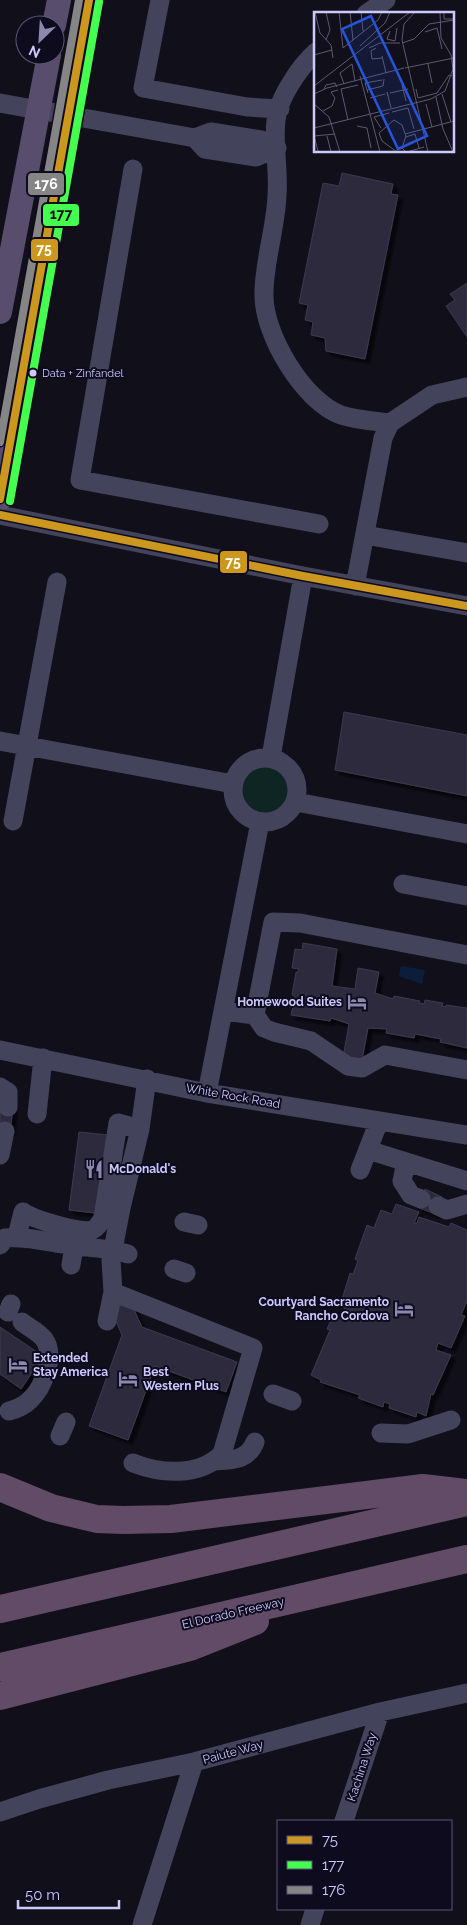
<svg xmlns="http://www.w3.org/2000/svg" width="467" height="1925" font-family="Raleway,sans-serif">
<defs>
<filter id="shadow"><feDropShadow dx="4.5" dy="4.5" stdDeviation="1" flood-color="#0009"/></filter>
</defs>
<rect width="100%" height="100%" fill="#110f1a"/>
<path fill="#0e2524" d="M241 790a25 25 0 1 1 50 0a25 25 0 1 1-50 0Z"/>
<path fill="#0a1e3c" d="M401,966L425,970L422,984L399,976Z"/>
<path fill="#2e2c3e" stroke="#3c3950" filter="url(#shadow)" d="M342,173L393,184L391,194L398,195L365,359L326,351L325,338L311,335L313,322L305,320L308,305L299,303L323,183L339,186Z
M467,283V337L446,306L455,300L450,294Z
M344,712L467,735V796L335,770Z
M303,943L337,949L332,986L355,989L358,968L379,972L375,993L393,999L394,996L420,1001L419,1003L424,1004L425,1000L443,1003L442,1006L446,1007V1005L467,1008V1048L440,1042L441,1039L415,1034L414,1038L386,1033L387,1029L368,1028L362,1060L343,1057L349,1024L331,1018L330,1021L291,1015L295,996L292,995L296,972H298L299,969L292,968L295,949L302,950Z
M0,1101L13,1108L10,1132L0,1130Z
M79,1132L109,1135L103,1214L69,1210Z
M425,1189L442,1197L435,1214L417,1207Z
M396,1204L419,1212L414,1223H417L419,1217L449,1227L451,1223L467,1230V1301L461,1315L465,1316L451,1348L438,1343L436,1350L451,1355L433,1395L431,1394L426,1416L417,1412L416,1417L389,1408L390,1404L384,1402L383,1407L358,1398L360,1395L320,1382L321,1380L311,1375L330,1330L327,1329L334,1313L349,1318L352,1312L340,1306L350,1273L353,1274L358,1261L355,1259L367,1225L374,1228L381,1210L392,1214Z
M130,1301L142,1327L237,1362L226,1392L155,1366L128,1440L89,1426L122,1335L111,1310Z
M0,1327L43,1356L21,1389L0,1374Z"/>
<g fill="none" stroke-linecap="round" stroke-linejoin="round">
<path stroke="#43445b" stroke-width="19" d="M160,0L143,88L247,107L280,109
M366,14L386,0
M316,52C300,66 278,99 276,120C273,144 279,170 277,195C276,228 263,265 264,296C264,335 304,402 341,415C356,420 374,421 390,423
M0,103L195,138L211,132L261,140L277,148
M195,138L205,149L256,157L277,148
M133,169L80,480L319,524
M0,515L303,576L467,606
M365,535L467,553
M355,586L383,438L390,423L432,395L467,387
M0,741L233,784
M271,757L303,576
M233 790a32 32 0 1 1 64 0a32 32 0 1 1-64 0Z
M296,802L467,834
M13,821L57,582
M403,884L467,896
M224,1011L255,1015L273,922L300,923L467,955
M255,1015L264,1028L274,1032L311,1041L348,1066L362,1068L385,1055L467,1070
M0,1050L207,1093L467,1135
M0,1087L8,1092V1107
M207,1093L260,822
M37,1114L43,1058
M368,1150L467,1181
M0,1155L5,1131
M406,1162L402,1181L411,1195L421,1199
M360,1170L379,1121
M438,1206L447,1210L467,1204
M184,1222L198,1225
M17,1236L23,1212C33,1219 81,1234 92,1230C98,1228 100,1222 103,1218L118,1123L140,1129
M0,1245L5,1238C24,1236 44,1241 62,1244C85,1248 106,1247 128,1254
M71,1265L74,1246
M174,1269L186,1273
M113,1292L253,1348L222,1454C199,1477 161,1474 133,1463
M8,1312L11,1304
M107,1321L113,1292L111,1260L121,1208L140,1129L147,1079
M273,1394L292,1401
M9,1411C17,1409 24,1406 30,1400C43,1388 56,1355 44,1339C39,1332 28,1327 22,1322
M381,1433L408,1434L451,1420
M60,1436L66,1422
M215,1461C233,1460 248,1460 255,1442
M0,1812L39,1799L108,1780L194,1762L380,1712L467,1693
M344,1821L380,1712
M142,1925L194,1762
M310,1925L315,1909"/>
<path stroke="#584d6d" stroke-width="24" d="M54,25L59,0
M0,312L49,55
M0,499L89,0"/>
<path stroke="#624b66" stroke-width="28" d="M0,1487L51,1508L97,1519L123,1520L171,1519L423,1488L467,1493
M0,1609L467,1502
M0,1667L467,1559
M0,1696L190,1647L255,1621"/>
<g stroke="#0e0b1e" stroke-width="11">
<path id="bus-1" d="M0,499L89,0
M0,515L303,576L467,606"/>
</g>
<g stroke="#0e0b1e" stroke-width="11">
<path id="bus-2" d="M10,501L99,2"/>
</g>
<g stroke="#0e0b1e" stroke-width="11">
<path id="bus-3" d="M0,442L79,0"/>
</g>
<use href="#bus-1" stroke="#cb971e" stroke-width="8"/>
<use href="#bus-2" stroke="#45ff4e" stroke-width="8"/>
<use href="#bus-3" stroke="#858585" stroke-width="8"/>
</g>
<defs>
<g id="hotel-bare" transform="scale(1.5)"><path d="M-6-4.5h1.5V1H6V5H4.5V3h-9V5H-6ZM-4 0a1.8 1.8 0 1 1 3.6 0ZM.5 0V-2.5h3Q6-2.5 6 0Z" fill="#8b88af" stroke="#0e0b1e" stroke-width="2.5" paint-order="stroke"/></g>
<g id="restaurant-bare" transform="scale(1.5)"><path d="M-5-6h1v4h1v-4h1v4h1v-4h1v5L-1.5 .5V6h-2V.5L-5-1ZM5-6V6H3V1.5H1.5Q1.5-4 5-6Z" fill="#8b88af" stroke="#0e0b1e" stroke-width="2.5" paint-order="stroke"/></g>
</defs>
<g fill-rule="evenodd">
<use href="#hotel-bare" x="357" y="1002"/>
<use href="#restaurant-bare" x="94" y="1169"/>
<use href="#hotel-bare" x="404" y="1309"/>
<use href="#hotel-bare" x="18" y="1365"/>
<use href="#hotel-bare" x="128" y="1379"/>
</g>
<circle fill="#ccc9ff" stroke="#0e0b1e" stroke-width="2" cx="33" cy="373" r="4.5"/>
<g text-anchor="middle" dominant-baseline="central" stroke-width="4" stroke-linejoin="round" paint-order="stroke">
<g font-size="11" fill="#ccc9ff" stroke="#0e0b1e" text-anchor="start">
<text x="42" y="373">Data + Zinfandel</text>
</g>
<g font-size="12" font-weight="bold" fill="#ccc9ff" stroke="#0e0b1e" text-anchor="start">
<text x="342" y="1002" text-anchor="end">Homewood Suites</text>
<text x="109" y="1169">McDonald's</text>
<text x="389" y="1302" text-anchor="end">Courtyard Sacramento<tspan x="389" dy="14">Rancho Cordova</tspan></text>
<text x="33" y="1358">Extended<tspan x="33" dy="14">Stay America</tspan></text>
<text x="143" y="1372">Best<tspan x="143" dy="14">Western Plus</tspan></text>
</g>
<g font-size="12" fill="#ccc9ff" stroke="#0e0b1e">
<text transform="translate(233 1096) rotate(10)">White Rock Road</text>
<text transform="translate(233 1613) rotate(-13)">El Dorado Freeway</text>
<text transform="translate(233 1752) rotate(-15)">Paiute Way</text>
<text transform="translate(362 1767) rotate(-72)">Kachina Way</text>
</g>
</g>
<g transform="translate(314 12)">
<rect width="140" height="140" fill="#110f1a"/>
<path fill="none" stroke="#5c5976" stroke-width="1" d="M1,0L6,21L17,33L19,46M25,0L29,36M36,0L39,28M47,0L49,19M130,0V7H140M76,19L73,27L81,29L83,16M111,20L123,16L128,37M12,28L16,18L12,0M88,28L114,140M88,28L90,12L101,0M88,31L100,27L115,12L140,8M46,34L71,11L76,0M29,36L64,8L68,0M55,36L66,31H86M62,36L57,39L58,47L68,46M0,43L18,38M68,44L72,61M114,52L118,71M91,56L140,46M46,64L66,140M30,72L26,61L38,52L41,69M88,73L92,89M0,74L96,0M10,77L12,73L21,71L23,75M102,77L104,86L123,81L135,63L138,64M53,78L51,71L68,68M54,81L53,78L69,74L70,67M76,81L94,77M0,82L13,76L90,56M128,82L137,110M74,84L73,80L77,96M122,85L129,117L139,140M56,86L71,82M0,92L15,105L26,140M112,92L118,115M9,99L18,94L21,86L17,80L24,78M78,100L94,96L100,117M34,108L27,77L44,73M43,114L53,116L57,136M0,116L117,87L131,79L139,57L137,43L127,26L126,0M67,116L60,105L75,101M91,122L140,109M0,124L21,122M13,124L17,140M92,125L101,122L105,136M0,140L4,139L0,124M83,140L68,129L65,121L80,108L88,113L92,124L88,136L92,140M93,140L110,135"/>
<path fill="#2654da" fill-opacity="0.15" stroke="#2654da" stroke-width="2.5" d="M57,4L113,124L84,137L28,17Z"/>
<rect width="140" height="140" fill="none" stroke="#ccc9ff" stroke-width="2.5"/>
</g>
<g stroke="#0e0b1e" stroke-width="2">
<rect x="27" y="172" width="38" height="24" rx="5" fill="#858585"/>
<rect x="42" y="203" width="38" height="24" rx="5" fill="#45ff4e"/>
<rect x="30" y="238" width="29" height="24" rx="5" fill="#cb971e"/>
<rect x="219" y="550" width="29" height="24" rx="5" fill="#cb971e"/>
</g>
<g font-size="14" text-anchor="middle" font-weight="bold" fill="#fff">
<text x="46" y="189">176</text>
<text x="44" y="254">75</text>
<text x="233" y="567">75</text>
</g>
<g font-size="14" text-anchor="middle" font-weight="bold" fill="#111">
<text x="61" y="219">177</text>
</g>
<rect x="277" y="1820" width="175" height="90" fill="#0e0b1e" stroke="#5a5778"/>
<rect x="287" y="1836" width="25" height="8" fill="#cb971e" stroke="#5a5778"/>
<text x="322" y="1845" font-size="15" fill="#ccc9ff">75</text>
<rect x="287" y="1861" width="25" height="8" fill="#45ff4e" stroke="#5a5778"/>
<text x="322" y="1870" font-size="15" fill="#ccc9ff">177</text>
<rect x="287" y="1886" width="25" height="8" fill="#858585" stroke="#5a5778"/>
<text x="322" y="1895" font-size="15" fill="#ccc9ff">176</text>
<g transform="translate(40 40) rotate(205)"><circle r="24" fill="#0e0b1e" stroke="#5a5778"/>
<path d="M0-4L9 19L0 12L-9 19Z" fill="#8b88af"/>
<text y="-8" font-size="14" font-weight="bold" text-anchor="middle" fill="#ccc9ff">N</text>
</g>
<path d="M18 1900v8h101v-8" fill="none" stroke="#ccc9ff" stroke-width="2.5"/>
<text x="25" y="1900" font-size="15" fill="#ccc9ff" stroke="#0e0b1e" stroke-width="4" paint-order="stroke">50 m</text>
</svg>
